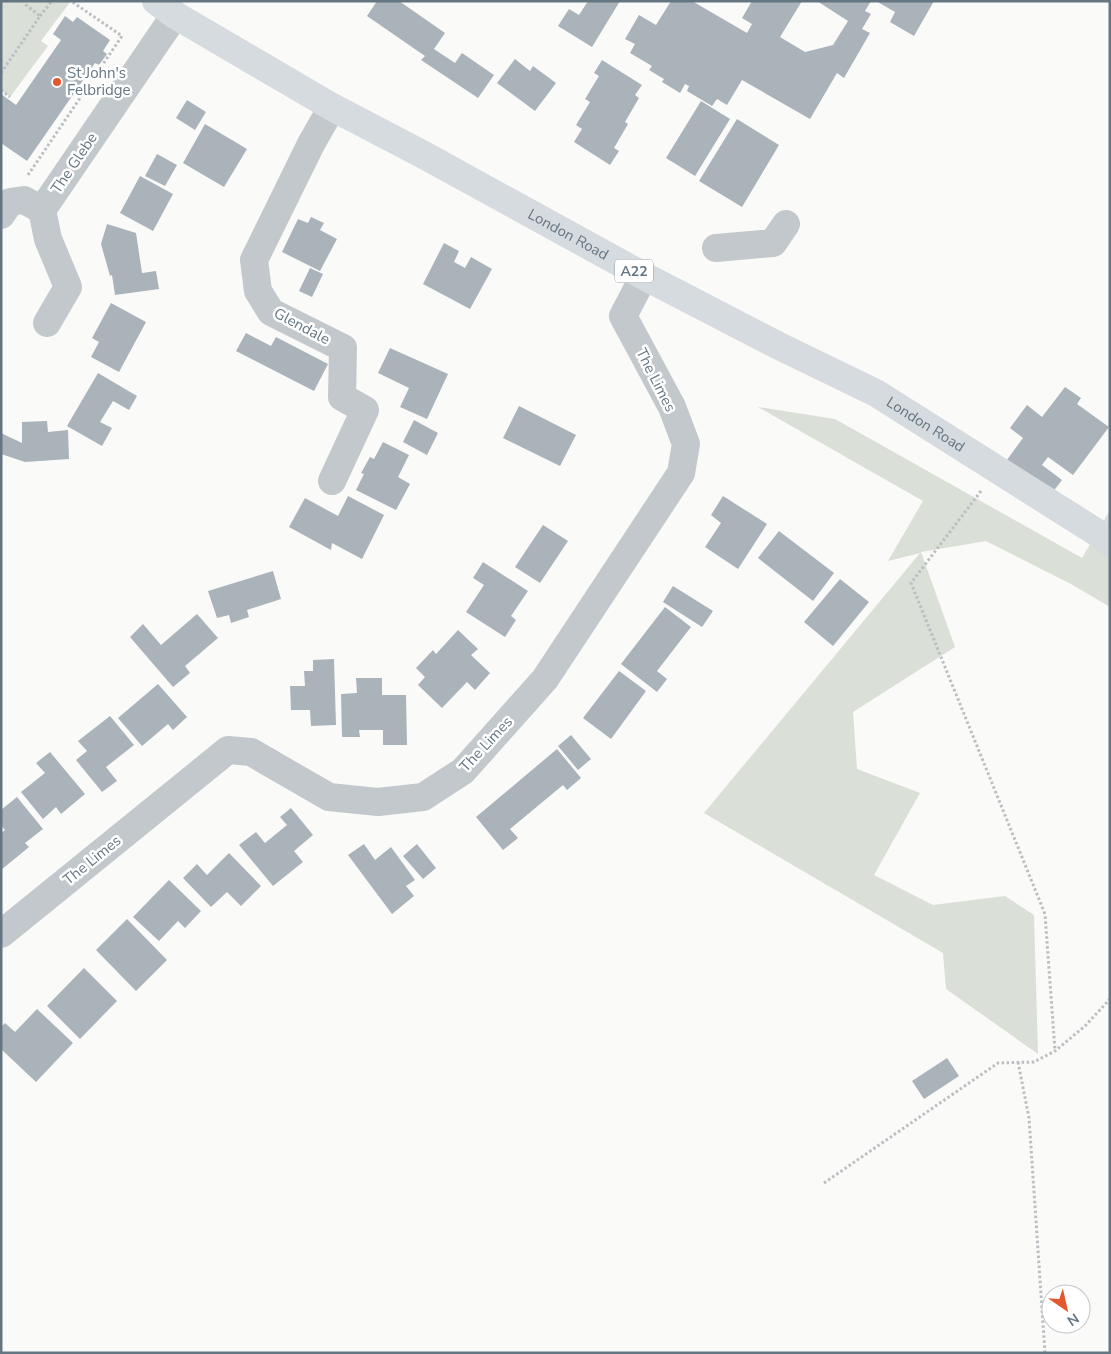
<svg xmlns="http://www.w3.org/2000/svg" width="1111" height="1354" font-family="'Nunito Sans',sans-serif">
<rect width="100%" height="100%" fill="#fafaf8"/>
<path fill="#dadfd7" d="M1,1H71L41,41L48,46L10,97L1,90Z
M758,407L835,419L1082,558L1110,510V607L1071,584L986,541L921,552L955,647L853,712L857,769L920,793L874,875L933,905L1005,896L1034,915L1038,1054L946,989L943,953L704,813L920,553L888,561L923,501Z"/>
<path fill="#aab3b9" d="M377,1H399L445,33L434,49L455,63L462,53L494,75L478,98L421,60L425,56L367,16Z
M588,1H620L592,47L558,26L569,9L579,15Z
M671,1H692L747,33L752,24L742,18L752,1H802L780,37L805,52L833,45L848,21L817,1H871L865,11L871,14L862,29L870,33L844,78L837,73L810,119L742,80L727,105L717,99L712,106L687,91L689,86L685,84L680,93L662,82L664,79L649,70L652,66L630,53L635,44L625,39L639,15L656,25Z
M876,1H934L914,36L890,22L895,12Z
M65,16L73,22L77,17L110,40L103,51L107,54L99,65L95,63L27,161L1,143V94L16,105L61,40L53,34Z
M515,59L530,71L533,66L556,83L535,111L497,83Z
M602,60L642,85L635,95L639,98L625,122L628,124L614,148L619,151L610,165L574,142L582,129L576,125L590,102L585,99L599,76L594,73Z
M187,100L206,112L195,130L176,118Z
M701,101L730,119L695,176L666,158Z
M737,119L779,145L742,207L699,181Z
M205,124L247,149L224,187L183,163Z
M157,154L177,165L165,186L145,176Z
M140,176L173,194L153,231L120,213Z
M311,217L324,223L320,230L337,239L320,271L282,252L298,219L308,223Z
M107,224L136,233L142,273L156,271L159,289L115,295L112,275L110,276L101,244Z
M444,243L459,251L454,262L465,268L471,257L492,269L470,309L423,284Z
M310,268L323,274L312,297L299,291Z
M111,303L146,322L119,372L91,357L99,342L92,338Z
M246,333L271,346L276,337L328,364L314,391L236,351Z
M390,348L448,374L427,419L400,407L409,388L378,373Z
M98,373L137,396L129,410L113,401L100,422L112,428L102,446L67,426Z
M1065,387L1081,398L1077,404L1109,427L1073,475L1048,457L1042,465L1062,480L1049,497L1004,464L1023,438L1010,428L1027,405L1042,417Z
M519,406L576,435L560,466L503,438Z
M414,420L438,433L427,455L403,442Z
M47,421L48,432L68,430L69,459L25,462L1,454V433L22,443V422Z
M383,442L409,455L398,477L410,484L396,510L356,490L364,474L361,473L370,457L374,459Z
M348,496L384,515L362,559L332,543L331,550L289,527L305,498L338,516Z
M723,496L767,524L738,569L705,547L721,523L711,515Z
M543,525L568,541L540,583L515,567Z
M779,531L834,573L813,601L758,558Z
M483,562L528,591L511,616L516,620L505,637L466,612L484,585L473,578Z
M273,571L281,599L247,610L249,617L231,623L229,615L217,618L208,591Z
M840,579L869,602L833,646L804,622Z
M673,586L713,611L702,627L663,602Z
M665,607L691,627L657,671L667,679L657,692L621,664Z
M197,614L218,638L185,666L190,673L173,687L130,637L143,624L161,645Z
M458,630L478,649L471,655L490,673L475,690L467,682L442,708L418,685L425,677L416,668L433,650L436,654Z
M334,659L336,725L311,726L310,710H291L290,686H305L304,671H313V660Z
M619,671L646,691L611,739L583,718Z
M356,678H382V695H406L407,745H383V730H359L360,737H342L341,694L357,693Z
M158,684L187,717L173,730L168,724L142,746L118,718Z
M110,716L134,745L106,767L117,781L102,792L76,760L87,751L78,741Z
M571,735L591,759L578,770L558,746Z
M557,749L581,778L567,790L563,785L510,829L518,838L503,850L476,817Z
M50,752L85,794L61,814L56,807L43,819L21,792L45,773L36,763Z
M17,797L43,829L25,843L29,847L1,870V833L5,830L1,825V810Z
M291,808L313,835L294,851L303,862L273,886L239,845L256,832L265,843L287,825L280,817Z
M364,844L375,860L391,847L415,880L406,886L414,896L392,914L348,855Z
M417,844L436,868L423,879L403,856Z
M229,853L261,886L241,906L227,892L211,907L183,878L197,864L207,875Z
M169,880L201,911L185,928L178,921L159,941L133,917Z
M127,919L167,960L136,991L96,950Z
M84,968L117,1001L80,1039L47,1006Z
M37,1009L73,1043L36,1082L1,1049V1027L5,1023L15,1032Z
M947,1058L959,1076L924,1099L912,1081Z"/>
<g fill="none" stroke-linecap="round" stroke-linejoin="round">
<path stroke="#bbbfc2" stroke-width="3" stroke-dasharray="2.5 2.5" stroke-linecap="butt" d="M40,16L52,1
M1,73L40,16L26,5L24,1
M1,90L10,97
M28,175L122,36L71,1
M981,491L911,583L1045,914L1055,1051
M1018,1062L1029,1118L1045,1353
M824,1183L998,1063L1034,1062L1055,1051L1085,1026L1110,999"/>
<path stroke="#c3c8cc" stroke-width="28" d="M1,215L10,202L24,200L42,210
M716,248L773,243L786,224
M47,323L68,287L48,239L42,210L175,15
M332,481L365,410L342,397L343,348L271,312L258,291L254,260L311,144L332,107
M1,934L228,750L251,752L329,797L378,802L423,797L463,771L545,679L681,473L686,444L672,407L623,316L644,276"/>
<path stroke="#d6dbdf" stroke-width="28" id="s1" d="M156,1L175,15L332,107L422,154L644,276L777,345L876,393L1096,532L1110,542"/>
</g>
<circle fill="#e4572e" stroke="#fff" stroke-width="2" cx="57" cy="82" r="5"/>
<g text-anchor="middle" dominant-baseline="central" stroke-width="5" stroke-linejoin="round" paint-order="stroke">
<rect fill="#fff" stroke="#939fa8" stroke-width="1" x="615" y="259.5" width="38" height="23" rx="4"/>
<g font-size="14" font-weight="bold" fill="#657683">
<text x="634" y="271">A22</text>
</g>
<g font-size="15" fill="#657683" stroke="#fff" text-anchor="start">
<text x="67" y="73">St John's<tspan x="67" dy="17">Felbridge</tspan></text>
</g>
<g font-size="15" fill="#657683" stroke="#fff">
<text transform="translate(74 163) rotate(-56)">The Glebe</text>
<text stroke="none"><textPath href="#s1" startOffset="474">London Road</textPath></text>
<text transform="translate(302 326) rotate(28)">Glendale</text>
<text transform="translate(656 380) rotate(63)">The Limes</text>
<text stroke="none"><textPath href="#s1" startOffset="879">London Road</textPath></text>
<text transform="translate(486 744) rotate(-47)">The Limes</text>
<text transform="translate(92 860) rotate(-39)">The Limes</text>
</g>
</g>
<rect width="1111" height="1354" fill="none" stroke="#657683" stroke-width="5"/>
<g transform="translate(1066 1309) rotate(146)"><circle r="24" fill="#ffffff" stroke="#c1c8cd"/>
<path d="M0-4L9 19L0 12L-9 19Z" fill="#e4572e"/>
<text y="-8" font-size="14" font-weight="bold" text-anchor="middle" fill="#657683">N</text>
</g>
</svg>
